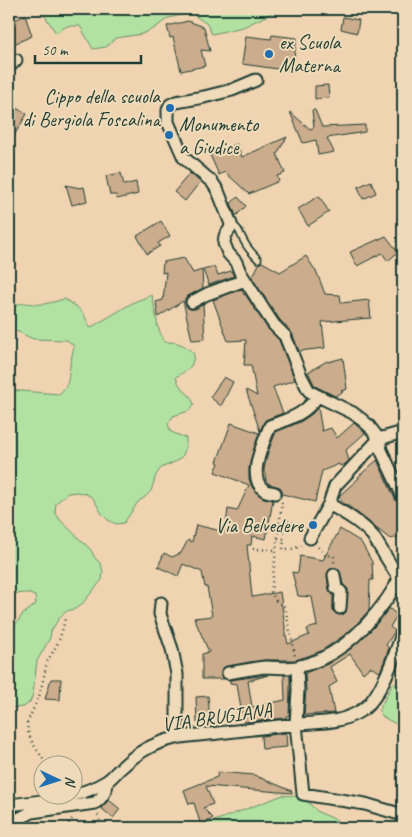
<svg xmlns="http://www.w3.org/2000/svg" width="412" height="837" font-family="Caveat,sans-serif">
<rect width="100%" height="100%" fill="#f0d4b2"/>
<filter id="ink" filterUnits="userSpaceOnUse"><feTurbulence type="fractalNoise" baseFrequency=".02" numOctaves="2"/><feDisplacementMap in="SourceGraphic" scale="10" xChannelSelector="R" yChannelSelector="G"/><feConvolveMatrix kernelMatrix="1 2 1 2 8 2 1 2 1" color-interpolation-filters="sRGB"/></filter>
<g filter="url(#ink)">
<path fill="#b1e2a1" stroke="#68906a" d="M35,9H281L243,27L212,34L207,24L191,13L168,18L155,28L142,34L116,38L106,47L93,49L80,26H67L56,33L45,16Z
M152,295L158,327L164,342C178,342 183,343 194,354C193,369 187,370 176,377C180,392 189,390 194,404L189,411L173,416L168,424L171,432L186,438V447L183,455L177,461L161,468L156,475L151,491L145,497L138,502L124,523L116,524L108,520L102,514L93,498L86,494L77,492L68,493L56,503L55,512L60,520L91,550L95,558L101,564L103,572L102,580L82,604L75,609L67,611L61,616L56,623L51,631L50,638L37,661L33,694L30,702L24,707L9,708V631L12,630L22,615L36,604L35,596L27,593L9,594V390L59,394C70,384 68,379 70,365C71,359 73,352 74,346L67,340L33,339L10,328L9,309C27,298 27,306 44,304C50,303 57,301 64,299C79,307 84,312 90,328L134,302Z
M393,683L403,688V728L383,717L379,710Z
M283,795L303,797L318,812L337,820V828H196Z"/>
<path fill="#cbac8d" stroke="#1f3d34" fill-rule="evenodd" d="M25,15L32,36L9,46V23Z
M343,17L359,20L357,33L341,29Z
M188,21L204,27L210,51L201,50L205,66L181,71L173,37L170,38L167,26Z
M272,35L297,38L292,71L242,64L246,36L271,39Z
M328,85L329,98L315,99V86Z
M9,104L27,114L9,144Z
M312,110H315L322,127L365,125V132L327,138L334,152L318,155L316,140L303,143L290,112L310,129L314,127Z
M287,137L277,154L285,173L277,176L279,181L249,194L225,172L219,175L210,155L237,144L242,157Z
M121,173L124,185L136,182L138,194L117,199L116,195H110L106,176Z
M190,173L200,182L185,201L174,192Z
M371,181L376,193L363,199L358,187Z
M66,185L80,188L84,187L87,201L72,205Z
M319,196L329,212L308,226L298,209Z
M238,197L246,206L236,216L231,203Z
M161,221L170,236L158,243L160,246L147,254L137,236Z
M386,236L398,252L388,261L382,253L357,266L350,252Z
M306,256L317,273L325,294L340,295L341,303L369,300L371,318L322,322L325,348L299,351L292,333L280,320L252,278L259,264L262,262L280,272Z
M184,258L193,273L202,270L203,288L188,296L185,298V302L188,308L191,309H196L203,304L205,339L192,340L183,301L158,317L156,302L163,300L166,272L162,273L163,262Z
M214,267L218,275L231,271L234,276L209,285L203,270Z
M242,289L244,295L245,294L268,329L279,340L295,380L273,387L283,413L265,420L260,431L246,390L257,396L251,365H244L246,340L228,341L213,300Z
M343,358L347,389L341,391L343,392L335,396L315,386L308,372L327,361L328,362Z
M224,377L233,382L221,406L210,397Z
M318,407L322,431L331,428L337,438L354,423L365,433L346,450L349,461L345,464L340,466L339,464L322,471L315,502L282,494V490L280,487L269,484L266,480L264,469L268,452L276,432L300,422L312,414Z
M231,423L259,433L251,458L249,468V479L252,487L259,495L264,498L273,500L266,539L252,536L251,545H247L252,597L280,592L285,627V636L286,635L288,644L309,635L307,629L317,626L312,597L298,596L292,572L298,573L300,556L323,560L340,529L361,542L372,562L373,580H370L369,610L354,627L343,636L321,651L308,656L295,660H265L227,666L223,668L221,671V675L224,679H202V654L209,652L194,618L212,616L207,587H205L202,572L183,564L178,576L158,567L164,553L172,557L181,553L188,540L192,542L196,525L225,532L228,509L237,511L249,485L215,472L219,463L217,462ZM333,568H337L340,571L343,584L348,589V592L346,612L344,614L340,615L336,614L333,611V595L329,590L327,576L329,570Z
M377,460L396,501L401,505L402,510H400L403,521V531L398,532L399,537L390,539L346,504L345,505L339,498L340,495L359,478L358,477Z
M389,608L397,615L390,627L395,631L386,645L389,648L380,672L370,667L363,673L350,654L330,667L337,682L329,687L334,713L304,715L306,690L305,673L328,664L352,648L374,627Z
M268,675L248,681L252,707L285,700L284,675H290V690L289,716H286V718L244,722L241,709L237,684L230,683V680Z
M51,679H61L60,700L45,699Z
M208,696L210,722L197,723L196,697Z
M286,733L287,747L262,749L261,736Z
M218,772L254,775L261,778L260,779L261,778L292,791V793L206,786L213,804L203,808L213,818L201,826L194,803L189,804L184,790L217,777Z
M109,800L120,809L113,818L101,808Z"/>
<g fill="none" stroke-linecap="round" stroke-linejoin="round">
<g stroke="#1f3d34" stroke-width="9">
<path id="service" d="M231,224C240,228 240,235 245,243C248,249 253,254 258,259"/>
</g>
<g stroke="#1f3d34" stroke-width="15">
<path id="minor" d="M9,67L16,60
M256,80L232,90L204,97L176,102L170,105L168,110V122L184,158L212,182L218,191L231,224L230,229L225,236L224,243L228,253L236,262L240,272L264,310L274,325L285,336L301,376L309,391L318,396L353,413L361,419L369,426L379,439L381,450L399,488L403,498
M192,302L207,294L245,280
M275,493C271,492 267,492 264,490C246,477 264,442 270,426C291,418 304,415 318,396
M329,504C344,513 361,522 373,536L400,580L403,593
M310,538L329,504L335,486L379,439L403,432
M334,575L336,588L341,592L340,608
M161,603L160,614L172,649L177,674V738
M297,667L298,690L296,724L303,794L365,804L403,815
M228,673C241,671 254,668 266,667C277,667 287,669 297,667C335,659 365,630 387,599C394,588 399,582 403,569
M9,805C42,801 78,799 107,781C112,778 116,772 121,768C138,752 153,743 176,738C190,735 204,735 218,733C244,730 270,727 297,724C321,722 340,724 362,710C381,698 396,652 403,631
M9,824L32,812L95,803C104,797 106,790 108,780"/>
</g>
<path stroke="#1f3d34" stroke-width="2.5" stroke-dasharray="1 4" stroke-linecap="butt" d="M282,502L271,592L276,601L285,607L295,656
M278,532H285L286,521L296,523L301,528
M278,538L284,539L283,549H294L301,545
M318,547L325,555L334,556V564
M253,549L276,550
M43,759L33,744L28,732L27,723L40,694L47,662L58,643L63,628L65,618
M98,815L102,828
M66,828L72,819"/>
<use href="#service" stroke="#efdbb9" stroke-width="5.5"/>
<use href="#minor" stroke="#efdbb9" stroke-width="11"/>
</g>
</g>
<g fill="#1f6fb2" stroke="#efdbb9" stroke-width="2">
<circle cx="269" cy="54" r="5"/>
<circle cx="170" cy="108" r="5"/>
<circle cx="169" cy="135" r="5"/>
<circle cx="313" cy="525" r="5"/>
</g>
<g text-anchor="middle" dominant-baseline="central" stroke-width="4" stroke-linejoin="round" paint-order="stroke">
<g font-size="20" fill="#1f3d34" stroke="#efdbb9" text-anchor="start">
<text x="279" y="42">ex Scuola<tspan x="279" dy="23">Materna</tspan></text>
<text x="160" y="96" text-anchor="end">Cippo della scuola<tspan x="160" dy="23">di Bergiola Foscalina</tspan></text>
<text x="179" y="124">Monumento<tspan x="179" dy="23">a Giudice</tspan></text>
<text x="303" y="525" text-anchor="end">Via Belvedere</text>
</g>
<g font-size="20" fill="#1f3d34" stroke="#efdbb9">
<text transform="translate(217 717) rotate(-8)">VIA BRUGIANA</text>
</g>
</g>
<rect width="412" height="837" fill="none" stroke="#efdbb9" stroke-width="30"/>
<rect x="15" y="15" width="382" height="807" fill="none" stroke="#1f3d34" stroke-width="2" filter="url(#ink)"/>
<g transform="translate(58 780) rotate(94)"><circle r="24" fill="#efdbb9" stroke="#9c9c84"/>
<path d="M0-4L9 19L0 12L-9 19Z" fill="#1f6fb2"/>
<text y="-8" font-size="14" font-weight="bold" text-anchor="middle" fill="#1f3d34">N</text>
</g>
<path d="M35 55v8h106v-8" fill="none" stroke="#1f3d34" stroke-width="2.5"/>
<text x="42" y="55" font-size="15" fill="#1f3d34" stroke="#efdbb9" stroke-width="4" paint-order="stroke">50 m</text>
</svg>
